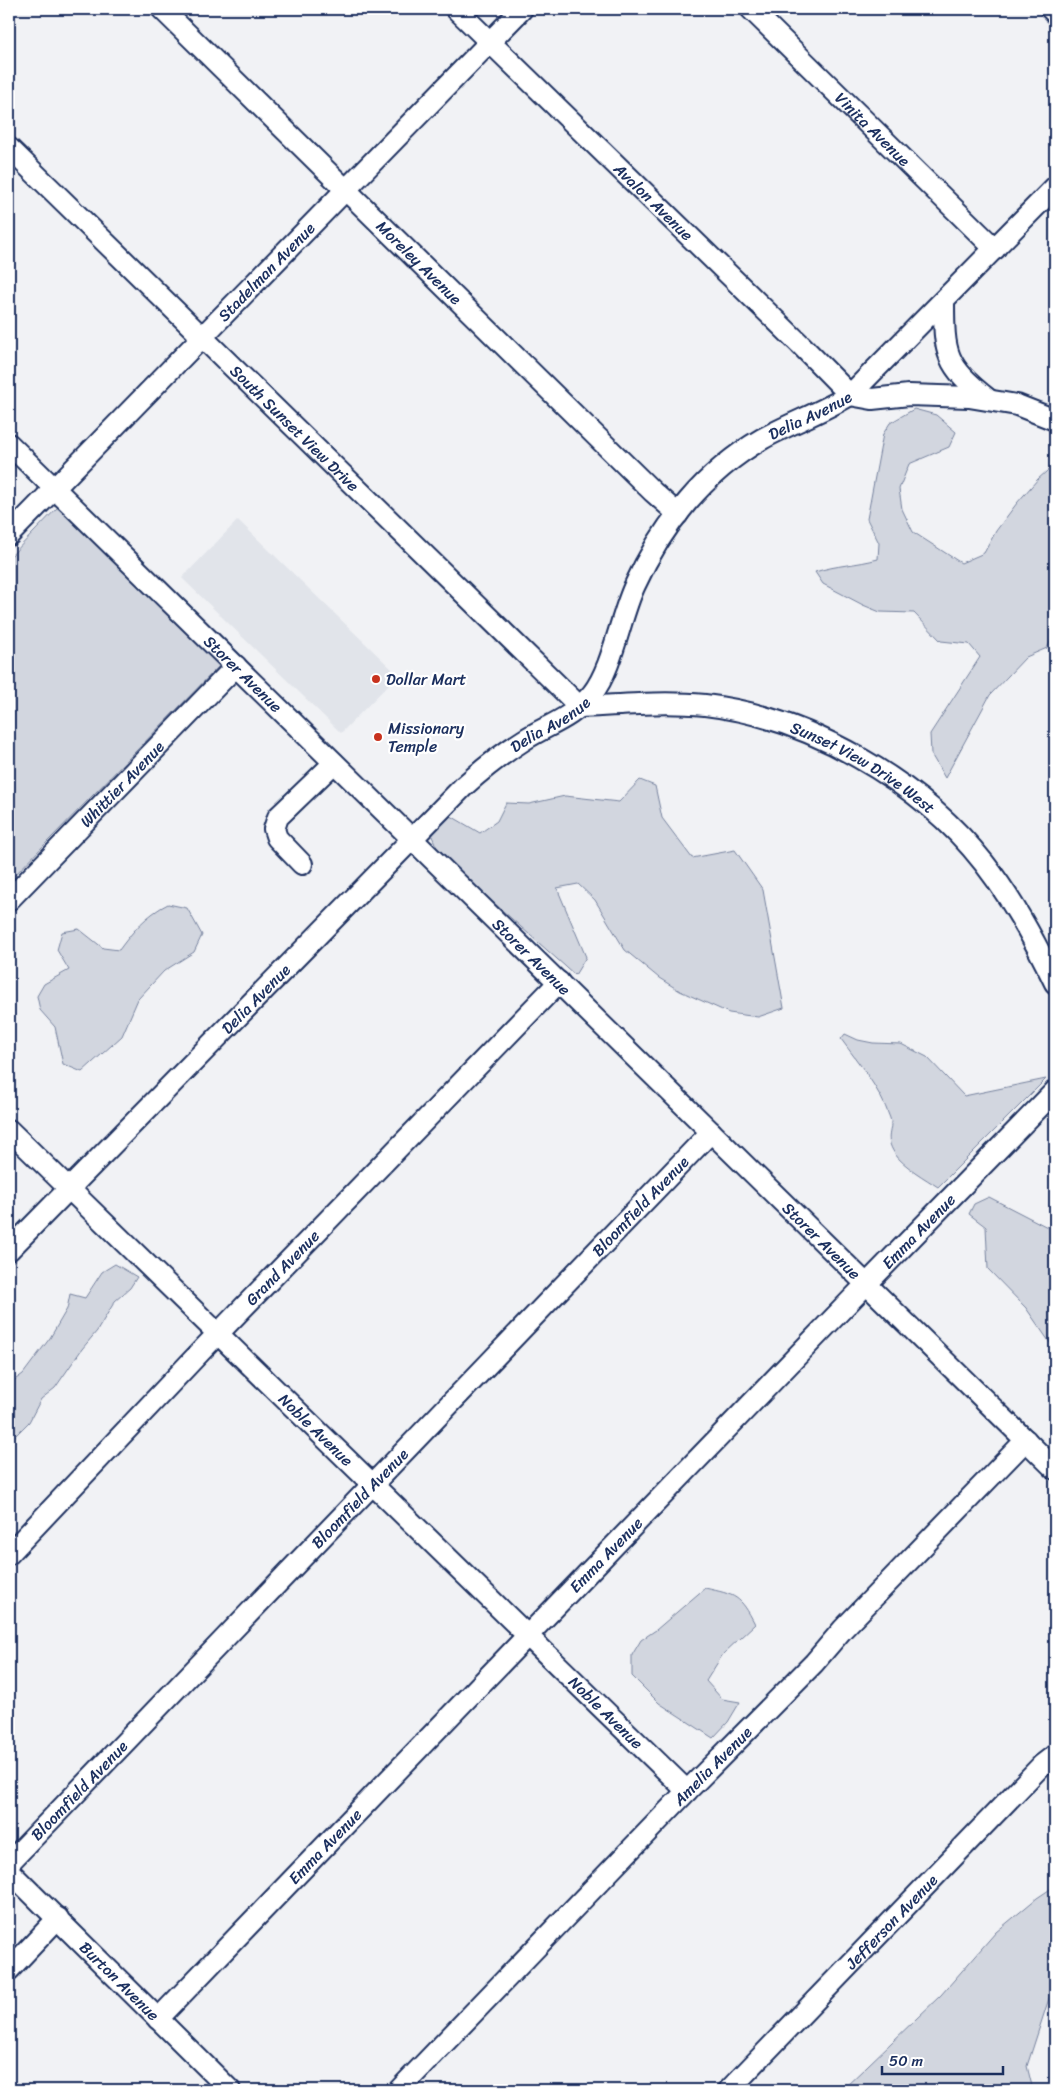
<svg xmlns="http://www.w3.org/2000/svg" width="1064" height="2099" font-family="Sriracha,sans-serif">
<rect width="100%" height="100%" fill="#f1f2f5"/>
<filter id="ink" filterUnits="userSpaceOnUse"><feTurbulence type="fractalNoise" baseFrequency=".02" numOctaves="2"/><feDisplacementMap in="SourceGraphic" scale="10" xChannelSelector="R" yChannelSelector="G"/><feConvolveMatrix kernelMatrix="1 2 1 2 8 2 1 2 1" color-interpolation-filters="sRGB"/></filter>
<g filter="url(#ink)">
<path fill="#e1e4ea" d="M238,520L398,675L341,733L182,578Z"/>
<path fill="#d2d6df" stroke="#76829e" d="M914,409L936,415L956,432L949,447L909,464L899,489L902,509L913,532L961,563L984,553L996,531L1017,503L1038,479L1055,464V512L1051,527L1055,532V633L1047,648L1026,657L990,695L945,778L931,754L930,734L980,657L969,644L941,641L914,613L880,612L863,605L823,584L815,572C836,565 857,565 878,559L879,543L867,519L883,434L890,423Z
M59,506L221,664L9,881V558Z
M640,780L655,786L662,818L692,858L735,850L763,890L784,1008L758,1017L729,1013L680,991L659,978L625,950L595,900L578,884L557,888L586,957L575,975L449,863L438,851L432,836L446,813L480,833L497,821L506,803L529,804L565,796L619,802Z
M168,904L187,908L202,935L194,952L164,971L138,999L122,1036L82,1072L63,1064L55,1027L40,1010L37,996L44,984L69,970L57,950L62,932L79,929L103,948L119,950C133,931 146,915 168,904Z
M845,1034L858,1040L873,1043L901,1044L927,1057L964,1096L1046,1079L938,1187C926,1179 903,1166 895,1154C883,1136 894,1131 890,1118C879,1087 860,1065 841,1039Z
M989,1197L1055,1231V1350L1026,1308L988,1269L986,1227L969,1214L974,1204Z
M115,1264L137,1277L130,1288L115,1301L97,1331L82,1349L55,1388L41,1399L29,1422L9,1442V1384L23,1374L50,1338L67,1309L70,1294L85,1298L102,1272Z
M705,1588C736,1595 740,1595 755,1624L723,1654L706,1681L722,1699L740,1702L728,1722L713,1738L659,1703L632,1676V1655L641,1640L656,1630Z
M1055,1886V1980L1027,2066L1033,2090H842L941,1995L996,1932L1037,1898Z"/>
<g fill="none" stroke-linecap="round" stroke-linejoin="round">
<g stroke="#1b2f5e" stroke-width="24">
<g id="minor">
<path id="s1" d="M162,9L653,492L678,514"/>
<path id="s2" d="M456,9L800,344L850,395L872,399L909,395L969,397L1017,405L1055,420"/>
<path id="s3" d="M751,9L995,249"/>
<path d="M1051,9L1055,13"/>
<path id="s4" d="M9,148L580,707C621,705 664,701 705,705C808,717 920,781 984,863C1013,900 1035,941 1055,983"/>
<path d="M944,301C944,354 945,365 988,399"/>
<path id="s5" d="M9,444L1055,1469"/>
<path id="s6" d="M9,535L522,9"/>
<path d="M302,864L277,838L274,829L278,817L334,763"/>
<path id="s7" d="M9,900L236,666"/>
<path id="s8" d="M9,1130L687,1791"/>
<path id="s9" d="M9,1250L464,786C483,769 502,754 524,740C551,723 570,720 592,694C613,668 620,616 635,585C662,525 705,472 762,439C791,423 822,412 850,395L1055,187"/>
<path id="s10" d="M9,1554L205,1347L559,982"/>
<path id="s11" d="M9,1863L711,1132"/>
<path id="s12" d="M9,1871L230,2090"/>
<path d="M9,1970L58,1918"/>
<path id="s13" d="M158,2019L851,1300L1055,1091"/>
<path id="s14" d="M399,2090L687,1791L814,1663L843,1629L1026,1440"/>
<path id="s15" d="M729,2090L1042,1765L1055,1755"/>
</g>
</g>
<use href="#minor" stroke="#fff" stroke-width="20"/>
</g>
</g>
<g fill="#c8321e" stroke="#fff" stroke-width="2">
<circle cx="376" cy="679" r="5"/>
<circle cx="378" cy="737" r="5"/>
</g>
<g text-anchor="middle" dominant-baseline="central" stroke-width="4.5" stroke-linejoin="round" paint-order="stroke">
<g font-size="16" fill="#1b2f5e" stroke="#fff">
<text stroke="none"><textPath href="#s3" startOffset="171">Vinita Avenue</textPath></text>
<text stroke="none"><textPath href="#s2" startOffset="276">Avalon Avenue</textPath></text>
<text stroke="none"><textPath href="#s1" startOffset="361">Moreley Avenue</textPath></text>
<text stroke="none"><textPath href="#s6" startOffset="368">Stadelman Avenue</textPath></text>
<text stroke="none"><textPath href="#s9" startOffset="1176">Delia Avenue</textPath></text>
<text stroke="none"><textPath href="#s4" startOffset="400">South Sunset View Drive</textPath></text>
<text stroke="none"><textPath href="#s5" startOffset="328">Storer Avenue</textPath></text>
<text stroke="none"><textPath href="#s9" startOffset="756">Delia Avenue</textPath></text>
<text stroke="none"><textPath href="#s4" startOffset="1096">Sunset View Drive West</textPath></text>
<text stroke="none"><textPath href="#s7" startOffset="162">Whittier Avenue</textPath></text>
<text stroke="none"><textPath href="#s5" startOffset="732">Storer Avenue</textPath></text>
<text stroke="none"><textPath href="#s9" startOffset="352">Delia Avenue</textPath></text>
<text stroke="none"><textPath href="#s11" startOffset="911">Bloomfield Avenue</textPath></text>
<text stroke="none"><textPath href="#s13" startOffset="1095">Emma Avenue</textPath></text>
<text stroke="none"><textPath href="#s5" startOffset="1138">Storer Avenue</textPath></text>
<text stroke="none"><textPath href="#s10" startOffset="396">Grand Avenue</textPath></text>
<text stroke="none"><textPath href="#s8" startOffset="429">Noble Avenue</textPath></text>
<text stroke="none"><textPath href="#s11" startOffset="506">Bloomfield Avenue</textPath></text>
<text stroke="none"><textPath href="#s13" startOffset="645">Emma Avenue</textPath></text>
<text stroke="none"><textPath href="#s8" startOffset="834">Noble Avenue</textPath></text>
<text stroke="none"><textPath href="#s14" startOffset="451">Amelia Avenue</textPath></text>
<text stroke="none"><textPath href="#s11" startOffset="101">Bloomfield Avenue</textPath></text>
<text stroke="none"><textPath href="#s13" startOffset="240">Emma Avenue</textPath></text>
<text stroke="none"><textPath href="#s15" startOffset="234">Jefferson Avenue</textPath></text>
<text stroke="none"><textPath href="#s12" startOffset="156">Burton Avenue</textPath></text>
</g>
<g font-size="16" fill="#1b2f5e" stroke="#fff" text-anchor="start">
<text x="386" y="679">Dollar Mart</text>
<text x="388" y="728">Missionary<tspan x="388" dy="18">Temple</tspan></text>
</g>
</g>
<rect width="1064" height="2099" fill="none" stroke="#fff" stroke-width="30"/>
<rect x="15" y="15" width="1034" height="2069" fill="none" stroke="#1b2f5e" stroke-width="2" filter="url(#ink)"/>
<path d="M882 2066v8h121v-8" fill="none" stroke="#1b2f5e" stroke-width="2.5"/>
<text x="889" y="2066" font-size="15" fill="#1b2f5e" stroke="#ffffff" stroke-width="4" paint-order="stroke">50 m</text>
</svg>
